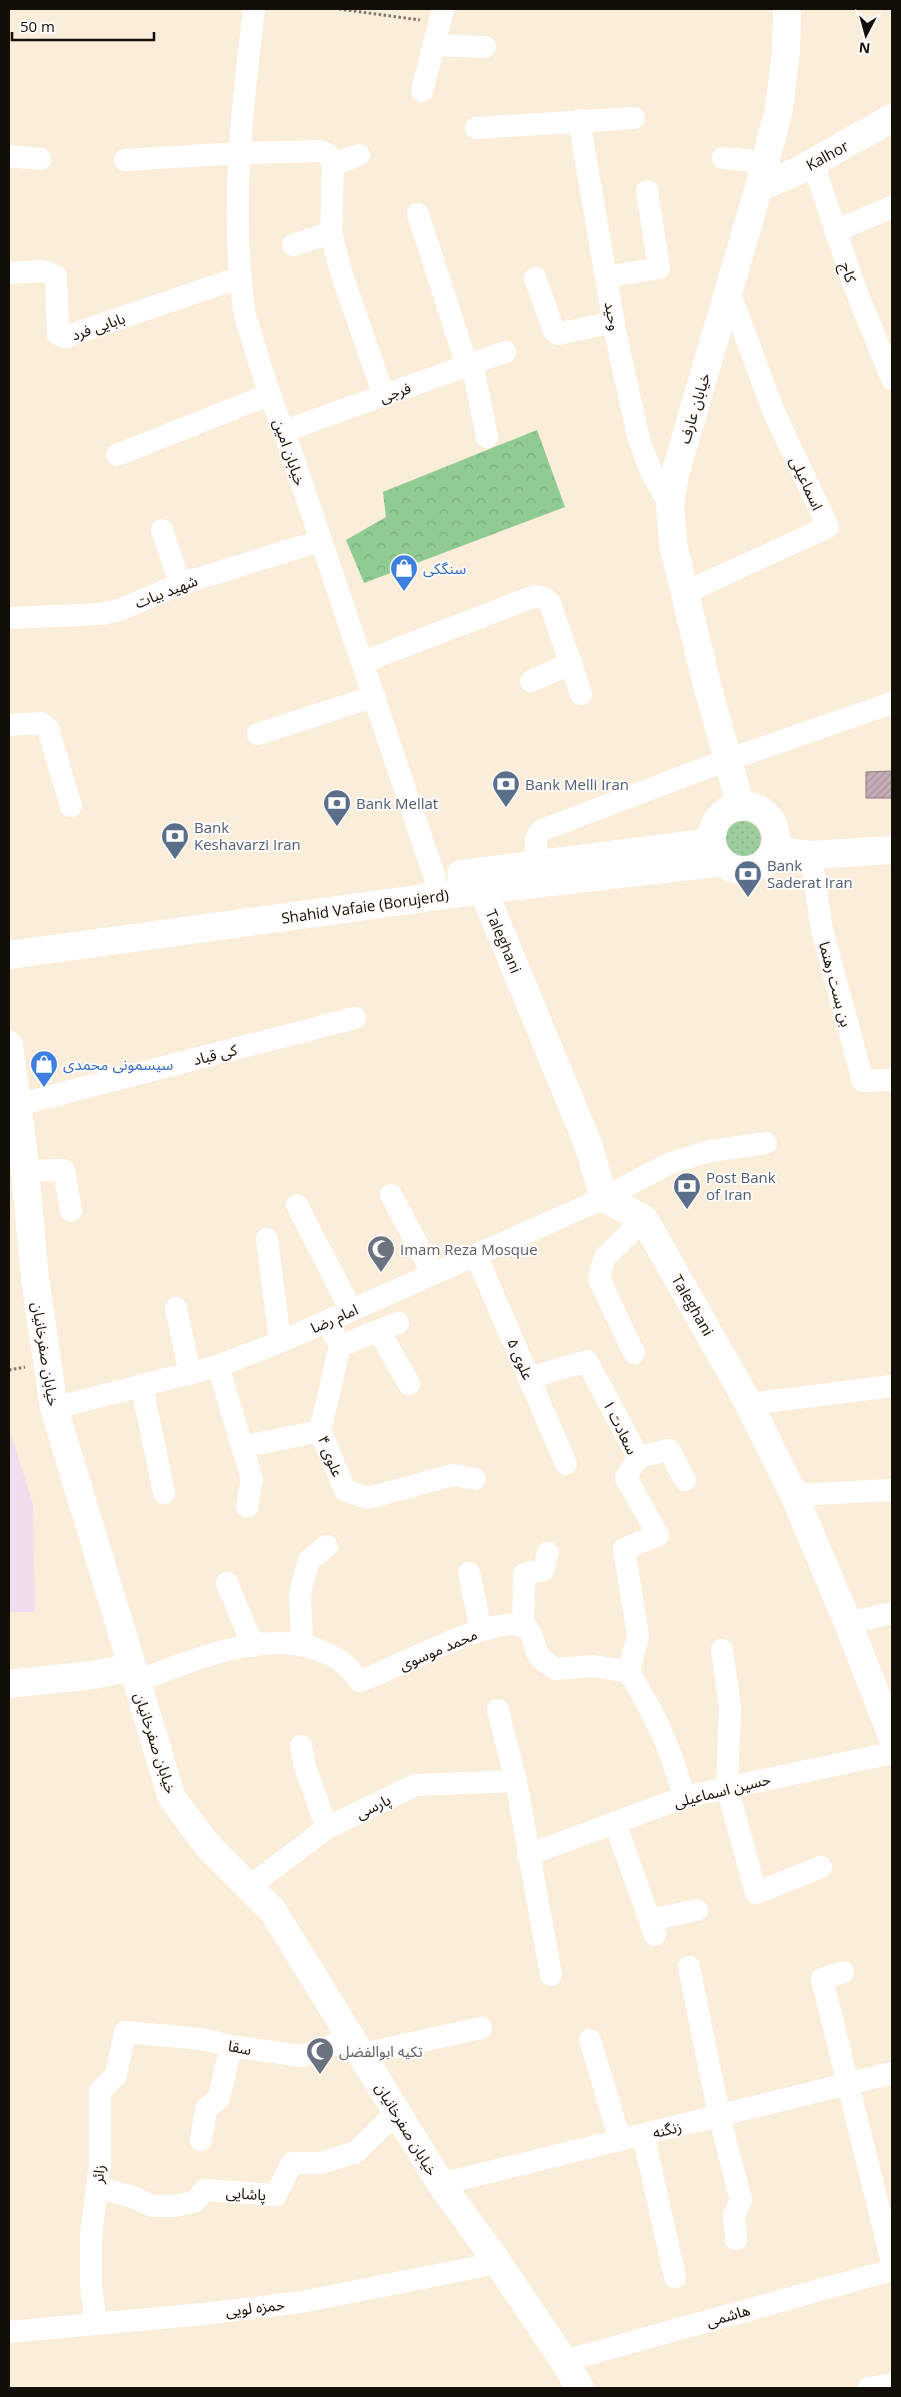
<svg xmlns="http://www.w3.org/2000/svg" width="901" height="2397" font-family="'Open Sans','Noto Sans Arabic',sans-serif">
<defs>
<pattern id="grass-dots" width="8" height="8" patternUnits="userSpaceOnUse" patternTransform="scale(1.25)"><rect width="8" height="8" fill="#9dcd9e"/><path d="M2 2h.1M6 6h.1" fill="none" stroke="#86af87" stroke-width="1.8" stroke-linecap="round"/></pattern>
<pattern id="forest-crowns" width="20" height="18" patternUnits="userSpaceOnUse" patternTransform="scale(1.25)"><rect width="20" height="18" fill="#90cb93"/><path d="M2 6a3 3 0 1 1 6 0M12 15a3 3 0 1 1 6 0" fill="none" stroke="#7bad7d"/></pattern>
<pattern id="building-hatch" width="6" height="6" patternUnits="userSpaceOnUse" patternTransform="scale(1.25)"><rect width="6" height="6" fill="#c4adb5"/><path d="M-1 1l2-2M0 6l6-6M5 7l2-2" fill="none" stroke="#a7949a"/></pattern>
</defs>
<rect width="100%" height="100%" fill="#faedda"/>
<path fill="#f0deef" d="M9,1428L33,1504L35,1612H9Z"/>
<path fill="url(#grass-dots)" d="M725 839a18 18 0 1 1 36 0a18 18 0 1 1-36 0Z"/>
<path fill="url(#forest-crowns)" d="M537,430L565,507L364,583L346,540L386,517L383,492Z"/>
<path fill="url(#building-hatch)" stroke="#917b83" d="M892,771V798H866V772Z"/>
<g fill="none" stroke-linecap="round" stroke-linejoin="round">
<path stroke="#7e766a" stroke-width="3" stroke-dasharray="2.5 2.5" stroke-linecap="butt" d="M339,9L420,20
M9,1370L25,1367"/>
<path stroke="#fff" stroke-width="22" d="M254,9C242,107 230,210 244,309C246,321 251,333 254,345C263,375 272,403 284,431L435,878
M435,45L485,47
M422,91L443,9
M579,120L616,336L639,440L651,472L670,505
M476,128L634,118
M9,156L40,159
M723,158L765,162
M125,160L240,153L321,151L328,154L333,164L331,233L342,275L384,396
M813,163L855,288L892,379
M333,164L359,155
M418,214L467,366
M835,231L892,207
M293,245L331,233
M9,273L43,271L56,276L58,334L65,337L241,277
M606,277L659,268L647,191
M535,278L554,331L558,334L614,322
M472,363L487,437
M284,431L505,352
M117,455L268,395
M162,530L180,584
M684,593L828,527L773,410L729,291
M9,618L102,614L122,609L180,584L320,541
M363,662L535,596L544,598L550,603L581,694
M531,681L572,663
M9,725L41,723L48,729L71,806
M258,734L375,696
M811,855L822,930L863,1081L892,1080
M537,863C537,852 532,837 542,830L727,760L892,703
M17,1105L355,1018
M25,1171L64,1170L71,1211
M391,1195L433,1274
M297,1205L351,1310
M267,1239L280,1342
M476,1255L566,1464
M176,1308L190,1374
M327,1321L340,1346L320,1431L345,1490L368,1498L453,1475L475,1479
M379,1331L409,1384
M340,1346L398,1323
M634,1353L599,1279L605,1257L644,1219
M218,1366L252,1479L247,1507
M529,1378L587,1361L638,1457L626,1478L658,1535L624,1549L638,1635L629,1672
M142,1387L164,1493
M749,1404L892,1386
M54,1408L218,1366L280,1342L604,1198L668,1164L710,1151L766,1143
M242,1447L320,1431
M638,1457L669,1450L685,1480
M794,1495L892,1490
M469,1573L481,1630
M227,1583L253,1646
M848,1623L892,1613
M523,1626L524,1574L543,1570L548,1553
M302,1646L300,1593L309,1560L327,1546
M722,1650L730,1707L727,1787L756,1893L821,1867
M136,1681C198,1660 277,1620 339,1660C347,1665 354,1674 360,1681C394,1670 495,1612 525,1627C534,1632 533,1646 538,1654C541,1660 550,1665 555,1669L594,1666L629,1672C655,1715 671,1748 684,1797
M498,1710L516,1781L551,1975
M301,1746L305,1767L327,1828
M615,1823L655,1935
M528,1855L684,1797L892,1753
M250,1886L327,1828L415,1785L516,1781
M650,1920L697,1910
M689,1967L719,2115L741,2200L734,2215L736,2239
M843,1972L822,1979L892,2262
M590,2040L620,2140
M362,2054L481,2028
M643,2134L675,2277
M201,2140L206,2109L219,2098L231,2046
M441,2184L892,2073
M97,2187L133,2197L152,2206H175L194,2202L205,2190L276,2195L292,2163H321L356,2152L397,2112
M96,2323L91,2287V2235L100,2164V2091L116,2075L125,2032L202,2039L231,2046L302,2056L352,2038
M9,2332L203,2314L301,2302L498,2263
M564,2361L892,2270
M869,2388L892,2384"/>
<path stroke="#fff" stroke-width="28" d="M759,187L796,172L892,118
M712 838a32 32 0 1 1 64 0a32 32 0 1 1-64 0Z
M741,807L707,685L673,544L670,505L675,474L759,187L779,109L786,51L787,9
M774,850L811,855L892,850
M461,874L712,842
M483,890L588,1144L604,1198L644,1219L749,1404L794,1495L848,1623L892,1736
M9,955L483,890L723,862
M9,1045L23,1149L35,1279L54,1408L172,1798L207,1845L273,1911L441,2184L498,2263L564,2361L580,2388
M9,1684L93,1675L132,1667"/>
</g>
<defs>
<g id="shop-pin" transform="scale(1.4375)"><path d="M0 17L-7.5 6A9.5 9.5 0 1 1 7.5 6Z" fill="#3f7fe0" stroke="#fefbf8"/><path d="M-5-2.5h2.3a2.7 3.5 0 0 1 5.4 0H5L5.5 6h-11ZM-1.5-2.5h3a1.5 2.3 0 0 0-3 0Z" fill="#fff"/></g>
<g id="bank-pin" transform="scale(1.4375)"><path d="M0 17L-7.5 6A9.5 9.5 0 1 1 7.5 6Z" fill="#5c6f8a" stroke="#fefbf8"/><path d="M-6-4H6V4H-6ZM0-2.3a2.3 2.3 0 1 0 0 4.6a2.3 2.3 0 1 0 0-4.6Z" fill="#fff"/></g>
<g id="mosque-pin" transform="scale(1.4375)"><path d="M0 17L-7.5 6A9.5 9.5 0 1 1 7.5 6Z" fill="#6b7280" stroke="#fefbf8"/><path d="M3.5-4.9A6 6 0 1 0 3.5 4.9A5 5 0 1 1 3.5-4.9Z" fill="#fff"/></g>
</defs>
<g fill-rule="evenodd">
<use href="#shop-pin" x="404" y="568"/>
<use href="#bank-pin" x="506" y="784"/>
<use href="#bank-pin" x="337" y="803"/>
<use href="#bank-pin" x="175" y="836"/>
<use href="#bank-pin" x="748" y="874"/>
<use href="#shop-pin" x="44" y="1064"/>
<use href="#bank-pin" x="687" y="1186"/>
<use href="#mosque-pin" x="381" y="1249"/>
<use href="#mosque-pin" x="320" y="2051"/>
</g>
<g text-anchor="middle" dominant-baseline="central" stroke-width="4" stroke-linejoin="round" paint-order="stroke">
<g font-size="15" fill="#120e08" stroke="#fefbf8">
<text transform="translate(827 155) rotate(-29)">Kalhor</text>
<text transform="translate(849 272) rotate(71)">کاج</text>
<text transform="translate(613 316) rotate(80)">وحید</text>
<text transform="translate(98 326) rotate(-19)">بابایی فرد</text>
<text transform="translate(395 392) rotate(-20)">فرجی</text>
<text transform="translate(694 408) rotate(-73)">خیابان عارف</text>
<text transform="translate(290 452) rotate(71)">خیابان امین</text>
<text transform="translate(807 483) rotate(65)">اسماعیلی</text>
<text transform="translate(166 591) rotate(-21)">شهید بیات</text>
<text transform="translate(365 906) rotate(-8)">Shahid Vafaie (Borujerd)</text>
<text transform="translate(504 941) rotate(67)">Taleghani</text>
<text transform="translate(836 984) rotate(75)">بن بست رهنما</text>
<text transform="translate(215 1054) rotate(-14)">کی قباد</text>
<text transform="translate(693 1305) rotate(60)">Taleghani</text>
<text transform="translate(334 1318) rotate(-24)">امام رضا</text>
<text transform="translate(46 1354) rotate(81)">خیابان صفرخانیان</text>
<text transform="translate(521 1359) rotate(67)">علوی ۵</text>
<text transform="translate(621 1427) rotate(64)">سعادت ۱</text>
<text transform="translate(331 1456) rotate(68)">علوی ۴</text>
<text transform="translate(438 1649) rotate(-23)">محمد موسوی</text>
<text transform="translate(156 1743) rotate(72)">خیابان صفرخانیان</text>
<text transform="translate(722 1790) rotate(-14)">حسین اسماعیلی</text>
<text transform="translate(373 1806) rotate(-26)">پارسی</text>
<text transform="translate(240 2047) rotate(11)">سقا</text>
<text transform="translate(407 2129) rotate(59)">خیابان صفرخانیان</text>
<text transform="translate(667 2129) rotate(-14)">زنگنه</text>
<text transform="translate(98 2174) rotate(-84)">زائر</text>
<text transform="translate(246 2193) rotate(4)">پاشایی</text>
<text transform="translate(255 2307) rotate(-7)">حمزه لویی</text>
<text transform="translate(728 2315) rotate(-16)">هاشمی</text>
</g>
<g font-size="15" fill="#366cbe" stroke="#fefbf8" text-anchor="start">
<text x="423" y="568">سنگکی</text>
<text x="63" y="1064">سیسمونی محمدی</text>
</g>
<g font-size="15" fill="#4e5e75" stroke="#fefbf8" text-anchor="start">
<text x="525" y="784">Bank Melli Iran</text>
<text x="356" y="803">Bank Mellat</text>
<text x="194" y="827">Bank<tspan x="194" dy="17">Keshavarzi Iran</tspan></text>
<text x="767" y="865">Bank<tspan x="767" dy="17">Saderat Iran</tspan></text>
<text x="706" y="1177">Post Bank<tspan x="706" dy="17">of Iran</tspan></text>
</g>
<g font-size="15" fill="#5b616d" stroke="#fefbf8" text-anchor="start">
<text x="400" y="1249">Imam Reza Mosque</text>
<text x="339" y="2051">تکیه ابوالفضل</text>
</g>
</g>
<rect width="901" height="2397" fill="none" stroke="#120e08" stroke-width="20"/>
<g transform="translate(866 35) rotate(186)" stroke="#fefbf8" stroke-width="4" paint-order="stroke">
<path d="M0-4L9 19L0 12L-9 19Z" fill="#120e08"/>
<text y="-8" font-size="14" font-weight="bold" text-anchor="middle" fill="#120e08">N</text>
</g>
<path d="M12 32v8h142v-8" fill="none" stroke="#120e08" stroke-width="2.5"/>
<text x="20" y="32" font-size="15" fill="#120e08" stroke="#fefbf8" stroke-width="4" paint-order="stroke">50 m</text>
</svg>
